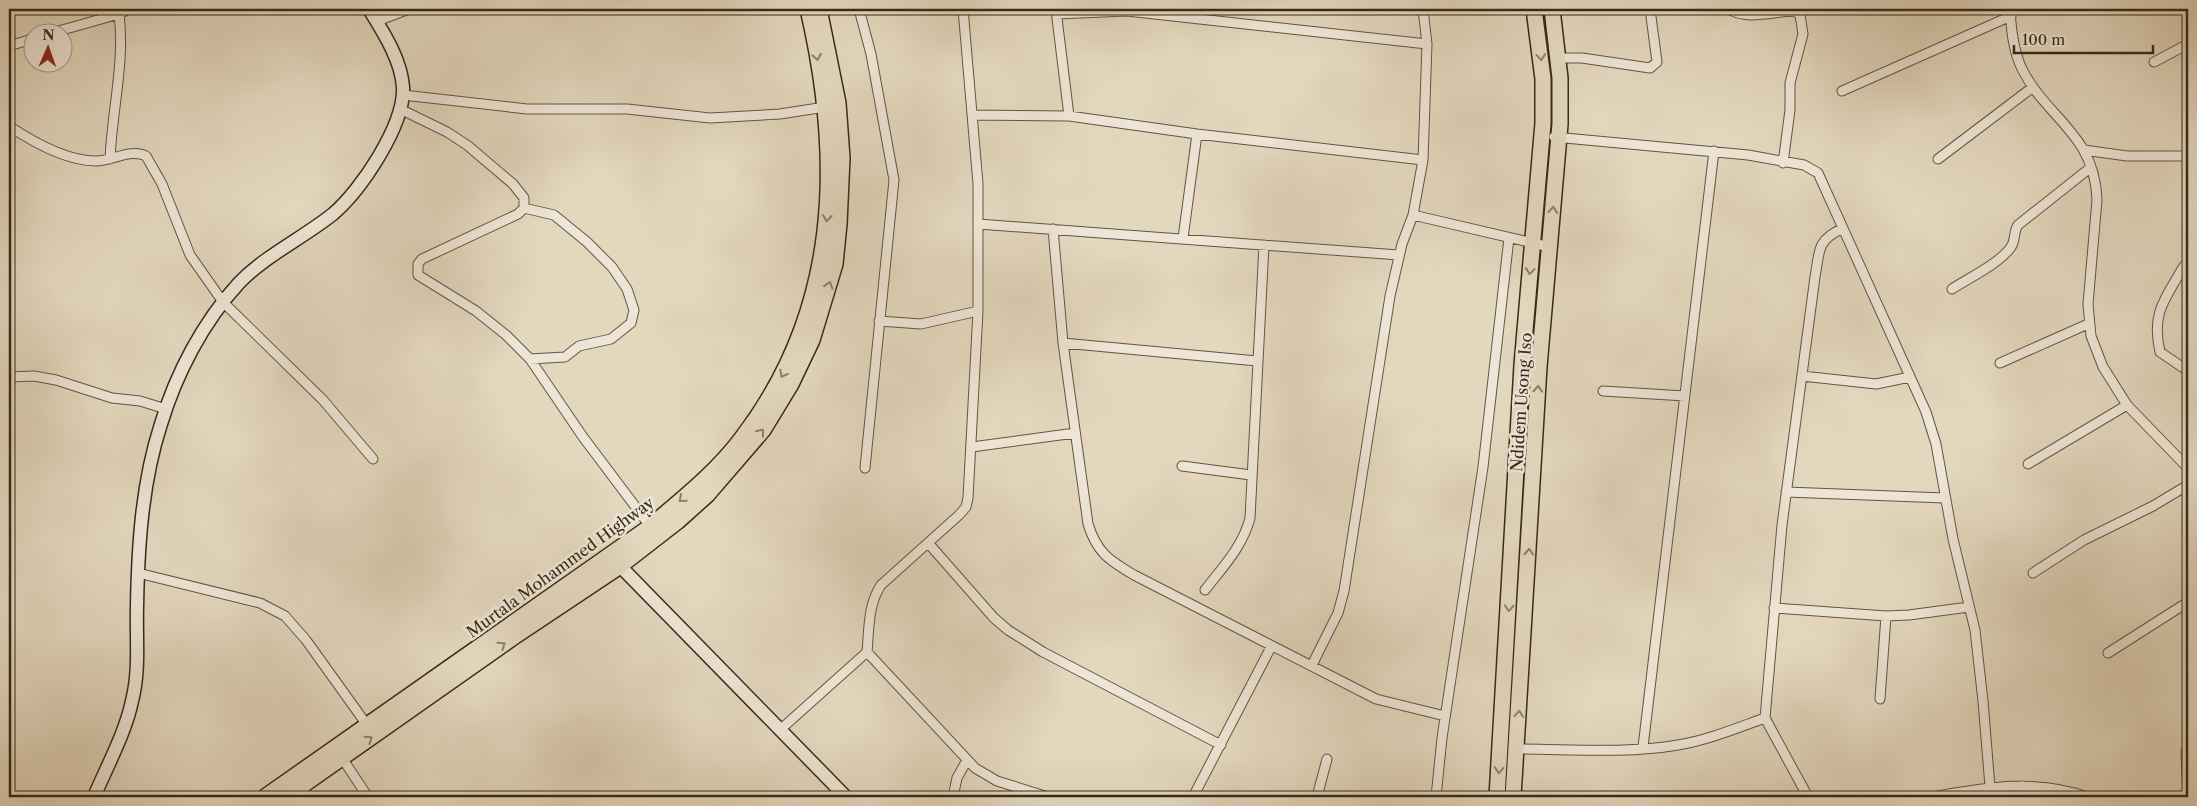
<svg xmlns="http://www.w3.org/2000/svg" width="2197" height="806" font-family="'Libre Caslon Text',serif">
<rect width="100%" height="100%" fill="#e3d7be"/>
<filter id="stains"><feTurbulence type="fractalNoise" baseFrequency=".004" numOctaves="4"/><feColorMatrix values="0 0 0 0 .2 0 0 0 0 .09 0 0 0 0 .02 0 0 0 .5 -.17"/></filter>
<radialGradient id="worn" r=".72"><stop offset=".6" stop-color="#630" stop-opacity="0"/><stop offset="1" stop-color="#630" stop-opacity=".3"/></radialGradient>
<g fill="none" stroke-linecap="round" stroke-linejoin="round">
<g stroke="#625542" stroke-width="11">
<path id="street" d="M859,9L871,54L894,180L865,468
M1729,9C1747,21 1775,11 1795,11L1800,15L1803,34L1790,83V110L1783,163
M2010,9C2011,29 2013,50 2022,69C2047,119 2095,134 2097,200L2088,304L2091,336L2103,367L2127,405L2188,468
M1056,10L1069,116
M1056,14L1127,11L1427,44
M377,21L409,9
M55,32L119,14L129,9
M9,46L32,39
M1558,58H1582L1650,68L1657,62L1650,9
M2154,62L2188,44
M1842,91L2011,16
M403,95L527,109H627L710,118L780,114L825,107
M400,109L447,132L467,145L513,184L524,198V208L518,214L422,259L418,264V275L476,311L506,335L530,359L583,437L650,526
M974,115L1069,116L1197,134L1423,160
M9,126C33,142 66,161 96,161C112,161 131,148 146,156L162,184L190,255L223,302L323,400L373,459
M1554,137L1748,155L1804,165L1818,173L1926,412L1936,444L1953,539L1975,630L1983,701L1990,787
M2084,150L2127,156H2188
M110,159C112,110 125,63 119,14
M1938,159L2033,87
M524,208L554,215L587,242L612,267L627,289L634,310L631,323L611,339L579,346L565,357L530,359
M1413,215L1550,247
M978,224L1399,255
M1053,229L1063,343L1088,524C1097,553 1109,560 1134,575L1376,699L1445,716
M1183,238L1197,134
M2188,265L2184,266C2165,299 2151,313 2160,352L2188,371
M1952,289C1969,278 2000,263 2011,247C2016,240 2013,232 2018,225L2090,168
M879,321L921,324L978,311
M1063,343L1257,361
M2000,363L2088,324
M1802,376L1876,384L1910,377
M9,377L34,376L56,380L112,398L140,401L166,409
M1603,391L1685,396
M972,447L1075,433
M2028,464L2127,405
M1182,466L1251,475
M1786,492L1945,498
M929,544L994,618L1008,630L1043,652L1221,745
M138,573L260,603L285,616L306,640L367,725
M2033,573L2084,540L2153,506L2188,485
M1205,590C1223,567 1243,546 1250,518L1264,245
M1774,608L1886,616L1909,615L1969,607
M867,652L975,768L997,781L1048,797
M2108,653L2188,602
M1312,665L1338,613L1344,591L1390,296L1402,244L1413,215L1423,160L1427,44L1423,9
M1880,699L1886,616
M781,729L867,652C869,630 868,604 881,585L959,515L966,507L968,498L978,311V184L963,9
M1643,747L1714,151
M1517,749C1569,749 1625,754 1678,745C1708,740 1737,728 1765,718
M2186,751L2188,797
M342,758L368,797
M2023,786L2036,797
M953,797L957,778L967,760
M1193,797L1271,647
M1317,797L1327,759
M1436,797L1442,738L1483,467L1509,238
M1808,797L1765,718L1782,525L1815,277C1820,250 1816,241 1843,228
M1931,797C1984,788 2035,778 2087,797"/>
</g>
<g stroke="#372a19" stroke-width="15">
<path id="secondary" d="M620,566L846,797
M94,797C107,766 125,734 132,701C140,670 136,638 137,607C138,546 142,482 161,424C176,374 203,322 239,283C266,255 303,238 333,214C361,190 405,125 403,87C401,59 383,32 369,9"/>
</g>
<g stroke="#372a19" stroke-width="18">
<path id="highway" d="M265,797L647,529C680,501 716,473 742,438C840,310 843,160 808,9
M286,797L515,636L620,566L678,521L707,495L763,430L791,384L812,340L835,264L839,224L842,158L838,103L819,9
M1497,797L1522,365L1543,123V79L1534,9
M1513,797L1539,367L1560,124V78L1552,9"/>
</g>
<use href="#street" stroke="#ede5d5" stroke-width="9"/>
<use href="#secondary" stroke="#ede5d5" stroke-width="12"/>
<use href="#highway" stroke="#e3d7be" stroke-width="15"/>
</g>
<defs><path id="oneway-chevron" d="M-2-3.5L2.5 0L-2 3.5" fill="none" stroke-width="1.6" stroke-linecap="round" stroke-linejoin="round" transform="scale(1.25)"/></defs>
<g stroke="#8d806c">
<use href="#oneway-chevron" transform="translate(817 57) rotate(80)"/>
<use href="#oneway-chevron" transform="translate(1541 57) rotate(85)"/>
<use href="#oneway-chevron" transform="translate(1553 210) rotate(-85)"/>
<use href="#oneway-chevron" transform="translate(827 218) rotate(96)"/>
<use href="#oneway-chevron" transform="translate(1530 271) rotate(95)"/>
<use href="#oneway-chevron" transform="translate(829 285) rotate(-73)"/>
<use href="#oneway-chevron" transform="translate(783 374) rotate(119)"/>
<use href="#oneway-chevron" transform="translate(1538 389) rotate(-87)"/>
<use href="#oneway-chevron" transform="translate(761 432) rotate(-52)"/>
<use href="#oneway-chevron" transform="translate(682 499) rotate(139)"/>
<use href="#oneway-chevron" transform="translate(1529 552) rotate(-87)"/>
<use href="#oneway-chevron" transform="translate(1509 608) rotate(93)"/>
<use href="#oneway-chevron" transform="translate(502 645) rotate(-35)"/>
<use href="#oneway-chevron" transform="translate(1519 714) rotate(-86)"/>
<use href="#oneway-chevron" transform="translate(369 739) rotate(-35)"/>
<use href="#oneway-chevron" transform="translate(1499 770) rotate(94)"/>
</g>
<g text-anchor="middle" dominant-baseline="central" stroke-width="5" stroke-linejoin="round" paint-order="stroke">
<g font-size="16" fill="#372a19" stroke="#ede5d5">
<text transform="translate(1521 402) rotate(-86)">Ndidem Usong Iso</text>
<text transform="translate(560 567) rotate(-36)">Murtala Mohammed Highway</text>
</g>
</g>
<rect width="2197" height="806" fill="none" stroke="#e3d7be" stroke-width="30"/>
<rect x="10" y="10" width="2177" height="786" fill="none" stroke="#372a19" stroke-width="2.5"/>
<rect x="15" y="15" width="2167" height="776" fill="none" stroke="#372a19"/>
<g transform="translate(48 48) rotate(2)"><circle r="24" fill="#ede5d5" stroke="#a49a8a"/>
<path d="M0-4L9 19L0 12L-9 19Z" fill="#8f2418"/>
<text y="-8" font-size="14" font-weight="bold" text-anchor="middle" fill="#372a19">N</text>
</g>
<path d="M2014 45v8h139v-8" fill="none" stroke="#372a19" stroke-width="2.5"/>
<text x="2022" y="45" font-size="15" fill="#372a19" stroke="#ede5d5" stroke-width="4" paint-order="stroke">100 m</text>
<rect width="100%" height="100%" filter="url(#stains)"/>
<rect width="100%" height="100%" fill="url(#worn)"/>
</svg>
